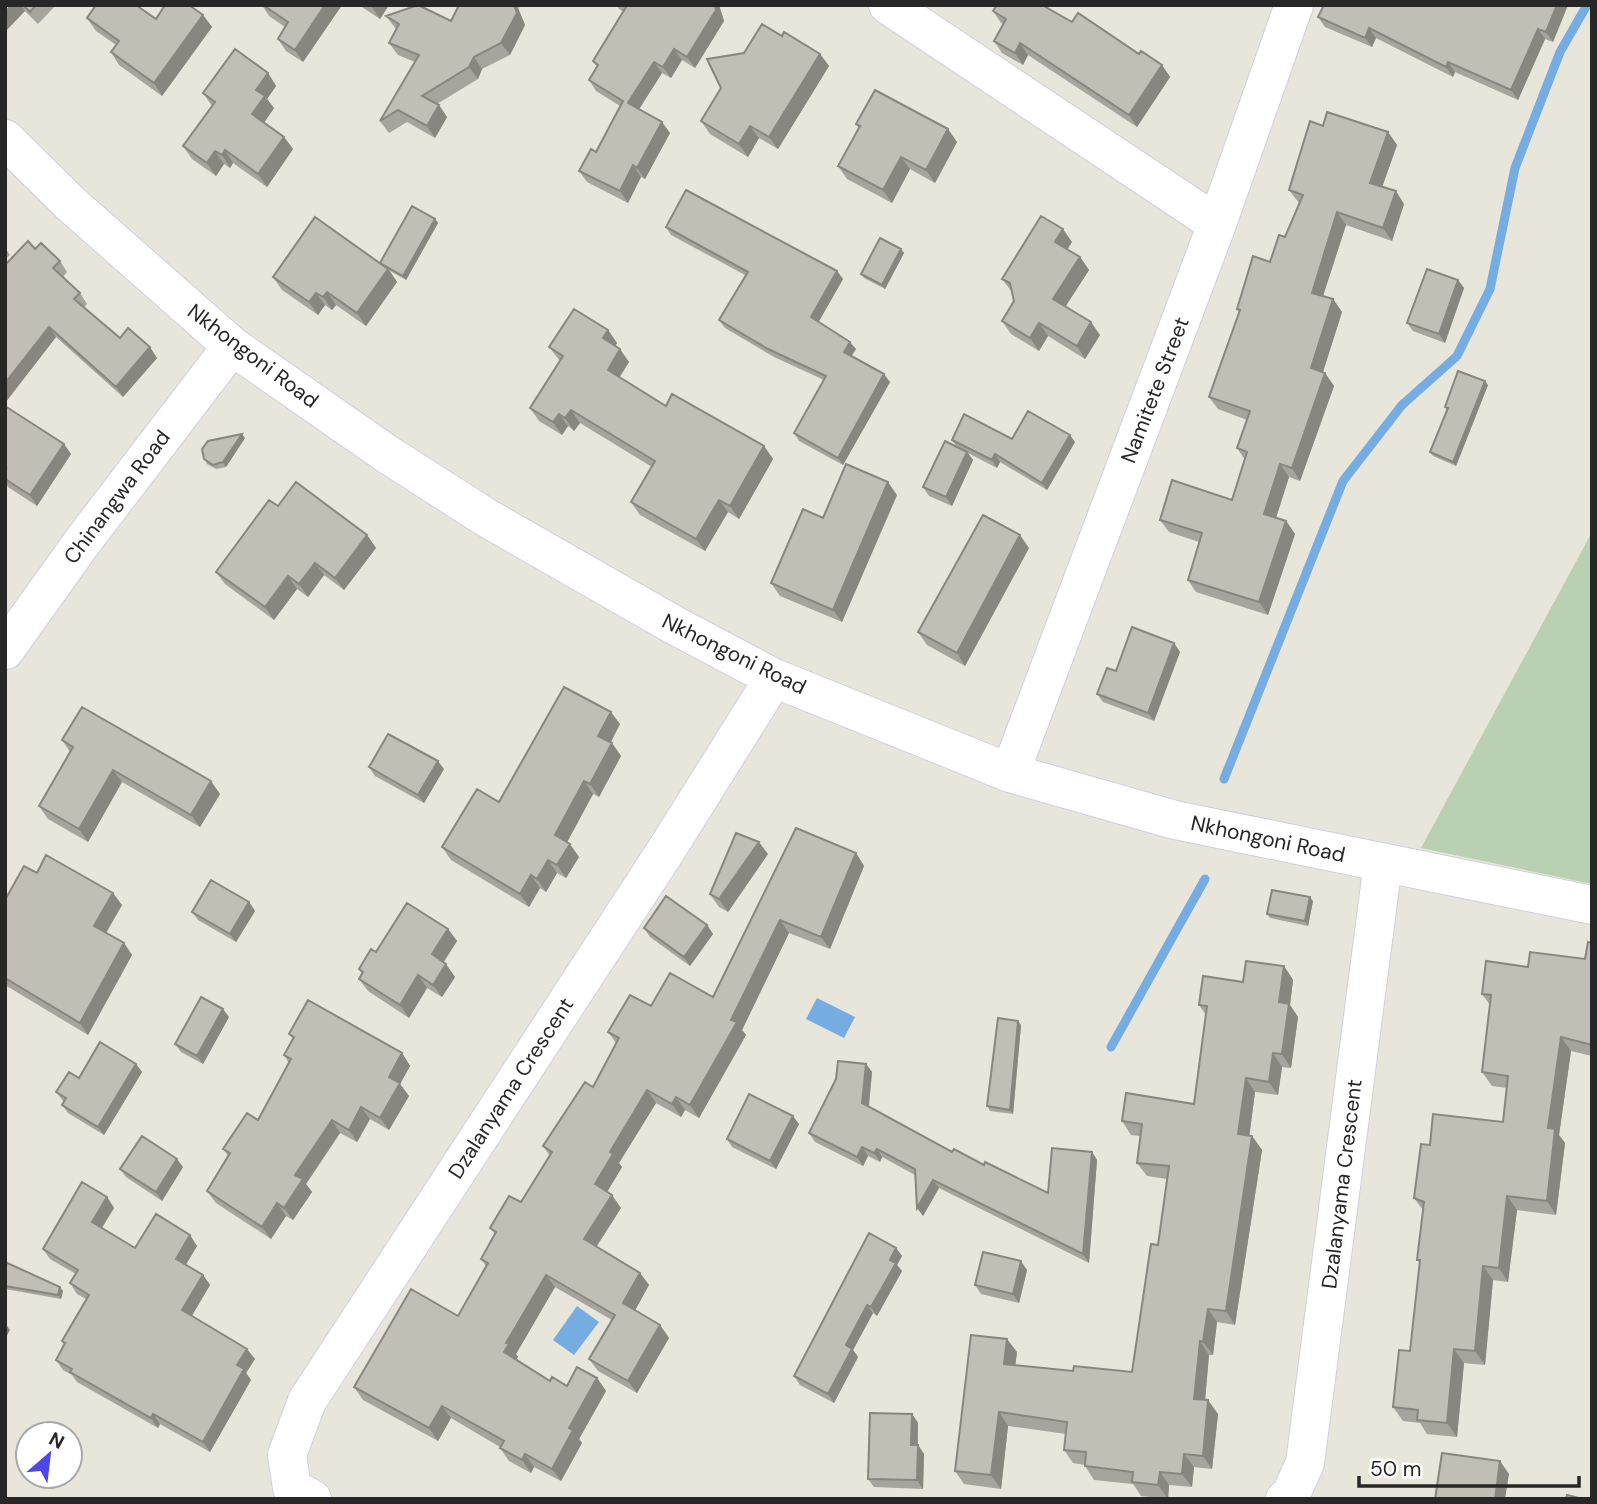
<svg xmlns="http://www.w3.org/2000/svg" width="1597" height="1504" font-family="'DM Sans',sans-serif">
<rect width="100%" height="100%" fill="#e8e5da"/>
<path fill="#bad0b2" d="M1592,532V884L1421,848Z"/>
<path fill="#75ace1" d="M817,998L855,1017L844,1038L806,1019Z
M577,1306L599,1322L574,1355L553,1340Z"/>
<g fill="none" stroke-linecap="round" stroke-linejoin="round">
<path stroke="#75ace1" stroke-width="9" d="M1224,779L1343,481L1402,405L1457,356L1490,289L1515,168L1560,52L1587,5
M1111,1047L1205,879"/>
<g stroke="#d0cfdf" stroke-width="40">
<path id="minor" d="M888,5L1217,224
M5,139L71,204L232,346L387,454L487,518L674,625L774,678L1010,773L1175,820L1592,905
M5,650L83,541L232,346
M1010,773L1217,224L1294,5
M312,1499L292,1488L287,1455L307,1401L665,852L774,678
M1285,1499L1291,1494L1305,1463L1383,863"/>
</g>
<use href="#minor" stroke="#fff" stroke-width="38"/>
</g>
<path fill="#a6a49c" d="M5,5H56L38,24L25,11Z
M262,5H342L303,62L286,51L278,39L285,27L269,16Z
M359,5H389L380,19Z
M459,5H524L518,8L525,25L510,55L482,69L478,79L437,104L447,117L435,138L407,122L389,133L380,121L415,62L398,55L389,43L396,29L386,16L451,21Z
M617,5H719L724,21L695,68L682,60L671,78L662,73L639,109L670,133L645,179L641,177L628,203L587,182L579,171L596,152L620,106L596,91L589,80L597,67L593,61L624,12L619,9Z
M1324,5H1568L1553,42L1545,39L1518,100L1455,72L1453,77L1376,38L1372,47L1325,27L1318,17Z
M993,11L1072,22L1162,65L1170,77L1137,127L1028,55L1023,65L1002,53L994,41L1003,24L1001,23Z
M203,15L212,27L162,96L119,65L111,52L116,45L96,31L87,18L156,19Z
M782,36L820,54L829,66L778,149L759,138L748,157L710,134L701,121L744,53Z
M268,73L276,86L267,99L274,108L264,123L284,137L293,149L267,187L233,163L230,168L224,164L216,176L192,159L183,146L212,106L203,93Z
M856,124L957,142L935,183L910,169L892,203L847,179L838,166L859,128Z
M1323,126L1388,132L1397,145L1382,187L1404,204L1392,241L1346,225L1323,296L1333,299L1342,312L1323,372L1325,373L1334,386L1300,481L1289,477L1276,518L1286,521L1295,534L1268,615L1196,592L1188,580L1199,542L1169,532L1160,520L1232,500L1245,460L1237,448L1247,420L1218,409L1209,397L1239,312L1237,309L1270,262L1285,237L1299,203L1289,190Z
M435,219L438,223L406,280L390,271L397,282L366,326L336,305L332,310L325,305L318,315L282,290L273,277L380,263Z
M666,227L837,271L843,279L818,322L856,349L851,356L890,382L843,465L799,441L794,433L824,380L774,357L725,328L719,320L745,275L671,235Z
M1072,242L1067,249L1080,257L1089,270L1065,307L1100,335L1085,359L1048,336L1039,351L1011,334L1002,321L1014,301L1012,292L1002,279Z
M5,248L10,255L5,259Z
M35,249L60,261L67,272L63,277L80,293L87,304L84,307L120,338L157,358L123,397L56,337L5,403Z
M901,249L904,253L885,289L864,278L861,274Z
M1458,280L1464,288L1445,343L1413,331L1407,323Z
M608,330L617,343L615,346L629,362L620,377L666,406L764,446L773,459L739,519L728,512L705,551L640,515L631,502L652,467L580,423L574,431L568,426L562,435L539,421L530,408L560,361L549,347Z
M1488,385L1456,466L1433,456L1430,452L1447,410L1445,407Z
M5,406L71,454L37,506L8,487L5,482Z
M245,438L226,467L216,469L207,464L204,459Z
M1012,439L1075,442L1047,490L1000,462L997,468L968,453L973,460L952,506L929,496L923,487L957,447L952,440Z
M897,495L842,622L780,596L771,583L823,518Z
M278,506L367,535L376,548L344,590L324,575L308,597L297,589L274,620L225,584L216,572Z
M1029,548L965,666L927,645L918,632Z
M1174,643L1180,652L1154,721L1103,702L1097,694L1116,671Z
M620,724L611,742L621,756L599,797L593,794L567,842L579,857L566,878L557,873L546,892L540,888L529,907L451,860L442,847Z
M62,740L220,794L200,827L122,782L88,842L48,819L39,806L70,752Z
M369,767L444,769L424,803L375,776Z
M796,828L856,853L864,866L830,949L789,933L742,1030L746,1035L699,1118L685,1110L681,1117L656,1103L619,1163L622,1167L607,1192L621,1208L596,1247L640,1273L649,1285L635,1310L660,1325L669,1338L637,1393L598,1371L589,1359L612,1320L555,1287L516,1354L518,1357L516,1360L550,1381L567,1386L597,1378L606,1391L579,1439L582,1443L561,1481L534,1467L531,1473L509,1461L500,1448V1447L451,1418L438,1441L363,1400L354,1387L458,1316L486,1266L481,1259L495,1234L490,1228L521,1202L550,1156L543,1146L593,1087L616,1043L608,1032L651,1006L713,997Z
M768,854L728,912L719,907L710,894Z
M37,873L122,905L106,933L124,943L132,955L88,1035L5,985V900Z
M1313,901L1308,926L1270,918L1267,914Z
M249,902L255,911L236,942L198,920L192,912Z
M707,925L713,934L690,966L650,937L644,928Z
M448,929L457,941L444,962L455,977L442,997L427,988L409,1018L368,991L359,979L362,974L359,969L376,952Z
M1592,943V1056L1571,1051L1559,1135L1565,1143L1556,1215L1517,1210L1508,1282L1493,1280L1485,1365L1464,1363L1457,1437L1427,1434L1420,1423L1403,1421L1393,1407L1410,1351L1420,1263L1417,1260L1423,1210L1414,1198L1430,1145L1503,1122L1507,1088L1492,1086L1482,1072L1490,1005L1482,994L1528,967L1585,959Z
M1284,966L1293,980L1290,1005L1298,1017L1291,1068L1282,1067L1278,1095L1255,1092L1249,1136H1252L1262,1150L1235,1325L1217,1322L1213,1355H1209L1205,1400L1218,1414L1212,1469L1194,1467L1192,1487L1169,1485L1168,1499L1141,1496L1133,1484L1094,1480L1085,1466V1465L1073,1463L1064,1450L1066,1434L1008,1426L1001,1489L964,1484L955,1471L1017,1352L1015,1365L1073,1371L1132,1372L1158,1245L1167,1179L1147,1176L1137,1163L1140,1136L1131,1135L1122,1121L1194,1104L1206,1015L1199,1005L1243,982Z
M229,1017L203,1064L181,1052L175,1044Z
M1021,1025L1013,1114L990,1111L987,1106Z
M289,1034L402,1053L410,1066L400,1084L409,1096L389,1130L370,1119L357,1142L340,1133L306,1184L312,1192L293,1220L286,1216L271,1239L216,1203L207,1191L228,1156L223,1149L258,1120L289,1063L284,1055L293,1039Z
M136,1064L142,1072L104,1135L68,1113L62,1105L64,1102L56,1092L79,1078Z
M866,1064L872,1072L869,1107L952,1152L1048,1193L1092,1152L1097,1160L1089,1263L939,1188L923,1216L915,1175L882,1157L880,1162L868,1156L863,1166L815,1142L809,1133Z
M799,1124L776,1169L732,1147L727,1139Z
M183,1167L162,1201L126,1177L120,1169Z
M107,1197L114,1208L102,1228L135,1248L197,1246L186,1265L203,1275L210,1285L192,1316L255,1359L246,1373L251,1380L210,1452L160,1424L158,1428L77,1382L72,1375L63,1370L56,1360L64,1345L62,1341L86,1299L77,1294L70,1283L76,1274L50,1259L43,1249Z
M896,1248L902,1256L897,1265L902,1271L877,1316L873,1313L853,1350L858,1357L834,1403L800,1385L794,1376Z
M5,1262L63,1291L61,1299L5,1289Z
M1027,1270L1019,1303L981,1294L975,1285Z
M912,1414L918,1423V1445L924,1454L923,1489L874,1487L868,1479Z"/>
<path fill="#87867f" d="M10,5H21L25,11L5,32V11Z
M325,5H342L303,62L295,50Z
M373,5H389L380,19L372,7Z
M514,5H516L518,8L525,25L510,55L501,43Z
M715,5H719L724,21L695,68L687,57Z
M1557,5H1568L1553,42L1546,32Z
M203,15L212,27L162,96L154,83Z
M1369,28L1376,38L1372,47L1365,38Z
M1538,29L1545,39L1518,100L1511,90Z
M1020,43L1028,55L1023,65L1015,53Z
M674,49L682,60L671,78L663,67Z
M820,54L829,66L778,149L769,137Z
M474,57L482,69L478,79L469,67Z
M654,62L662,73L636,114L628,103Z
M1448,62L1455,72L1453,77L1446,67Z
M1162,65L1170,77L1137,127L1129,115Z
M268,73L276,86L267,99L274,108L261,127L252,114L256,90Z
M439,105L447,117L435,138L427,126Z
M662,122L670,133L645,179L637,168Z
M750,126L759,138L748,157L739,144Z
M948,129L957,142L935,183L926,170Z
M1388,132L1397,145L1379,196L1370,183Z
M284,137L293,149L267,187L258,174Z
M225,150L233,163L230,168L222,155Z
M215,151L224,164L216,176L207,163Z
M901,157L910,169L892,203L883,190Z
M633,165L641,177L628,203L620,191Z
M1396,191L1404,204L1392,241L1383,228Z
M1337,212L1346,225L1320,305L1312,293Z
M435,219L438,223L406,280L403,276Z
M1063,229L1072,242L1064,255L1055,242Z
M901,249L904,253L885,289L882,285Z
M1080,257L1089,270L1062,312L1053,299Z
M388,269L397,282L366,326L357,313Z
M837,271L843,279L817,325L811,317Z
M1458,280L1464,288L1445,343L1439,334Z
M327,292L336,305L332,310L323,297Z
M316,293L325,305L318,315L309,302Z
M1333,299L1342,312L1320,381L1311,368Z
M1091,322L1100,335L1085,359L1077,346Z
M1039,323L1048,336L1039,351L1030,338Z
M49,327L56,337L5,403V383Z
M608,330L617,343L612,351L603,338Z
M850,342L856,349L849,360L844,352Z
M150,347L157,358L123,397L116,387Z
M620,349L629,362L616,382L608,370Z
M1325,373L1334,386L1300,481L1292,468Z
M884,374L890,382L843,465L838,458Z
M1485,381L1488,385L1456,466L1453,462Z
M571,410L580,423L574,431L565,418Z
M559,414L568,426L562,435L553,422Z
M242,434L245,438L226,467L223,462Z
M1070,435L1075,442L1047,490L1042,483Z
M64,444L71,454L37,506L30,495Z
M764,446L773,459L739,519L730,506Z
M967,452L973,460L952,506L946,497Z
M995,454L1000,462L997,468L992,460Z
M1280,464L1289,477L1273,527L1264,514Z
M888,482L897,495L842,622L833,610Z
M719,500L728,512L705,551L696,539Z
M1286,521L1295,534L1268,615L1259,602Z
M367,535L376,548L344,590L335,578Z
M1020,535L1029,548L965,666L957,653Z
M315,563L324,575L308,597L299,584Z
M288,576L297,589L274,620L265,607Z
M1174,643L1180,652L1154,721L1148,713Z
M611,712L620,724L607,749L598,736Z
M612,743L621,756L599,797L590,784Z
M438,761L444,769L424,803L418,795Z
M113,770L122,782L88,842L79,829Z
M211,781L220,794L200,827L191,815Z
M584,781L593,794L564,848L555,835Z
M759,842L768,854L728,912L719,899Z
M570,844L579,857L566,878L557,865Z
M856,853L864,866L830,949L821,937Z
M548,860L557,873L546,892L537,879Z
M531,875L540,888L529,907L520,894Z
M113,893L122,905L103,938L94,926Z
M1310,897L1313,901L1308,926L1305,921Z
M249,902L255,911L236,942L230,934Z
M780,920L789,933L742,1030L746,1035L699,1118L690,1105Z
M707,925L713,934L690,966L684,957Z
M448,929L457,941L440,967L432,954Z
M124,943L132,955L88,1035L80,1023Z
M446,964L455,977L442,997L433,985Z
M1284,966L1293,980L1290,1005L1298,1017L1291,1068L1282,1054L1279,1002Z
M418,975L427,988L409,1018L400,1005Z
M223,1009L229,1017L203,1064L197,1056Z
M1018,1021L1021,1025L1013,1114L1010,1110Z
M1561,1037L1571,1051L1559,1135L1565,1143L1556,1215L1547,1201L1548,1128Z
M402,1053L410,1066L400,1084L409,1096L389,1130L380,1118L389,1077Z
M1273,1053L1282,1067L1278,1095L1269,1082Z
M136,1064L142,1072L104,1135L98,1127Z
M866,1064L872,1072L868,1112L862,1103Z
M1246,1078L1255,1092L1248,1147L1238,1134Z
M647,1090L656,1103L619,1163L622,1167L604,1197L595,1184L610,1152Z
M676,1097L685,1110L681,1117L672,1104Z
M361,1107L370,1119L357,1142L349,1130Z
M793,1116L799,1124L776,1169L770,1161Z
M332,1120L340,1133L306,1184L312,1192L293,1220L284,1208L295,1175Z
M1252,1136L1262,1150L1235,1325L1226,1311Z
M862,1147L868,1156L863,1166L857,1157Z
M877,1149L882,1157L880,1162L874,1153Z
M1092,1152L1097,1160L1089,1263L1083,1254Z
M177,1159L183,1167L162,1201L156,1192Z
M933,1180L939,1188L923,1216L917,1208Z
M612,1195L621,1208L593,1252L584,1239Z
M1507,1196L1517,1210L1508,1282L1499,1268Z
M107,1197L114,1208L99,1232L92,1222Z
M277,1203L286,1216L271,1239L262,1227Z
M190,1235L197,1246L183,1269L176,1259Z
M896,1248L902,1256L897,1265L902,1271L877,1316L871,1307L890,1260Z
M1021,1261L1027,1270L1019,1303L1013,1294Z
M1483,1266L1493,1280L1485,1365L1475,1351Z
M640,1273L649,1285L632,1316L623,1303Z
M203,1275L210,1285L189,1320L182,1310Z
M546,1275L555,1287L516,1354L518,1357L513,1365L504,1352L506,1343Z
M60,1287L63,1291L61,1299L58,1295Z
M867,1305L873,1313L853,1350L858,1357L834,1403L828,1394L846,1345Z
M1208,1309L1217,1322L1213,1355L1203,1342Z
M5,1323L10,1330L5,1339Z
M660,1325L669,1338L637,1393L628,1381Z
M1007,1339L1017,1352L1014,1377L1004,1364Z
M1200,1341L1209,1355L1204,1412L1194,1399Z
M247,1349L255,1359L246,1373L251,1380L210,1452L203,1442L237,1365Z
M1454,1349L1464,1363L1457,1437L1447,1423Z
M597,1378L606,1391L579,1439L582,1443L561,1481L552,1469L569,1428Z
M1208,1400L1218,1414L1212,1469L1203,1456Z
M442,1406L451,1418L438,1441L429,1428Z
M999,1412L1008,1426L1001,1489L991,1475Z
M153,1414L160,1424L158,1428L151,1418Z
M912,1414L918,1423L917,1454L911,1445Z
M918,1445L924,1454L923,1489L917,1480Z
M525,1454L534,1467L531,1473L522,1460Z
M1184,1454L1194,1467L1192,1487L1182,1474Z
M1500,1461L1509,1474L1505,1499H1495Z
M1160,1472L1169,1485L1168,1499L1158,1485Z"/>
<path fill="#c1bfb5" stroke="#87867f" stroke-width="2" d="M23,5H36L30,12Z
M96,5H136L156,19L165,5H189L203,15L154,83L111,52L119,41L87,18Z
M263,5H325L295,50L278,39L288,22Z
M418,5L451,21L459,5H514L517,13L501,43L474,57L469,67L422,96L439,105L427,126L398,110L380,121L419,55L389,43L399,24L386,16Z
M623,5H715L716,10L687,57L674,49L663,67L654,62L628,103L662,122L637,168L633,165L620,191L579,171L591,149L596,152L623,101L589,80L598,65L593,61L626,7Z
M997,5H1042L1072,22L1078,13L1139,54L1141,51L1162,65L1129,115L1020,43L1015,53L994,41L1006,19L993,11Z
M1324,5H1557L1546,32L1538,29L1511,90L1448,62L1446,67L1369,28L1365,38L1318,17Z
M762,24L782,36L784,32L820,54L769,137L750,126L739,144L701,121L721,88L707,59L744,53Z
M235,49L268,73L256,90L265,96L252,114L284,137L258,174L225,150L222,155L215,151L207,163L183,146L215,102L203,93Z
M875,90L948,129L926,170L901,157L883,190L838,166L860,126L856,124Z
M1327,112L1388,132L1370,183L1396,191L1383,228L1337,212L1312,293L1333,299L1311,368L1325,373L1292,468L1280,464L1264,514L1286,521L1259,602L1188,580L1202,533L1160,520L1172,480L1232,500L1247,452L1237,448L1250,411L1209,397L1240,310L1237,309L1253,256L1270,262L1279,235L1285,237L1303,195L1289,190L1310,121L1323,126Z
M686,190L837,271L811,317L850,342L844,352L884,374L838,458L794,433L826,376L768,349L719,320L748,272L666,227Z
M412,206L435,219L403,276L380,263Z
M1041,216L1063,229L1055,242L1080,257L1053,299L1091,322L1077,346L1039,323L1030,338L1002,321L1014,301L1010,283L1002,279Z
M315,217L388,269L357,313L327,292L323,297L316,293L309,302L273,277Z
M880,238L901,249L882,285L861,274Z
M28,241L35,249L41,243L60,261L53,268L80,293L74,299L120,338L128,328L150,347L116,387L49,327L5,383V265Z
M1427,269L1458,280L1439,334L1407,323Z
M574,309L608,330L603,338L620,349L608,370L666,406L672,394L764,446L730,506L719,500L696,539L631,502L655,461L571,410L565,418L559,414L553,422L530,408L563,356L549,347Z
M1458,371L1485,381L1453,462L1430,452L1448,408L1445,407Z
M5,406L64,444L30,495L5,479V470L6,468H5Z
M1028,411L1070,435L1042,483L995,454L992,460L952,440L964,414L1012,439Z
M242,434L223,462L213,465L204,459L202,449L208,441Z
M945,441L967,452L946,497L923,487Z
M846,464L888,482L833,610L771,583L803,509L823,518Z
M296,482L367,535L335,578L315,563L299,584L288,576L265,607L216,572L269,500L278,506Z
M983,515L1020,535L957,653L918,632Z
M1132,627L1174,643L1148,713L1097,694L1107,668L1116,671Z
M564,687L611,712L598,736L612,743L590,784L584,781L555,835L570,844L557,865L548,860L537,879L531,875L520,894L442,847L477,789L499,802Z
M82,707L211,781L191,815L113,770L79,829L39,806L73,747L62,740Z
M388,734L438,761L418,795L369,767Z
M796,828L856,853L821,937L780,920L731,1020L737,1022L690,1105L676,1097L672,1104L647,1090L610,1152L613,1154L595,1184L612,1195L584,1239L640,1273L623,1303L660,1325L628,1381L589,1359L615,1315L546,1275L506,1343L509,1344L504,1352L550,1381L552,1377L567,1386L577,1367L597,1378L569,1428L573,1430L552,1469L525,1454L522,1460L500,1448L504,1441L442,1406L429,1428L354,1387L411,1289L458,1316L488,1263L481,1259L496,1232L490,1228L509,1196L521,1202L552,1152L543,1146L585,1082L593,1087L619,1038L608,1032L630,995L651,1006L670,973L713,997Z
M736,833L759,842L719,899L710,894Z
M46,855L113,893L94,926L124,943L80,1023L5,978V900L24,866L37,873Z
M211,880L249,902L230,934L192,912Z
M1272,890L1310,897L1305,921L1267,914Z
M666,896L707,925L684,957L644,928Z
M407,903L448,929L432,954L446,964L433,985L418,975L400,1005L359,979L363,972L359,969L371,949L376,952Z
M1588,942L1592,943V1045L1561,1037L1548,1128L1555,1129L1547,1201L1507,1196L1499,1268L1483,1266L1475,1351L1454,1349L1447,1423L1417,1420L1418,1410L1393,1407L1399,1350L1410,1351L1420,1260H1417L1424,1202L1414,1198L1421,1144L1430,1145L1433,1114L1503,1122L1508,1076L1482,1072L1491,995L1482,994L1486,961L1528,967L1530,952L1585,959Z
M1246,961L1284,966L1279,1002L1289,1004L1282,1054L1273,1053L1269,1082L1246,1078L1238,1134L1252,1136L1226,1311L1208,1309L1203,1342L1200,1341L1194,1399L1208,1400L1203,1456L1184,1454L1182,1474L1160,1472L1158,1485L1132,1482L1133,1472L1085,1466L1086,1452L1064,1450L1067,1422L999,1412L991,1475L955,1471L971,1335L1007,1339L1004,1364L1073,1371L1074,1366L1132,1372L1151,1244L1158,1245L1169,1166L1137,1163L1142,1124L1122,1121L1126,1093L1194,1104L1207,1006L1199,1005L1203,976L1243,982Z
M201,997L223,1009L197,1056L175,1044Z
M308,1000L402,1053L389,1077L400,1083L380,1118L361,1107L349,1130L332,1120L295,1175L303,1179L284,1208L277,1203L262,1227L207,1191L230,1153L223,1149L247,1113L258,1120L291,1059L284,1055L294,1037L289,1034Z
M998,1018L1018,1021L1010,1110L987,1106Z
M100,1042L136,1064L98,1127L62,1105L66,1098L56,1092L69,1072L79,1078Z
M838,1061L866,1064L862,1103L952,1152L954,1149L984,1165L985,1162L1048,1193L1052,1148L1092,1152L1083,1254L933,1180L917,1208L915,1169L877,1149L874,1153L862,1147L857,1157L809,1133L836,1079Z
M749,1094L793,1116L770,1161L727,1139Z
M142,1136L177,1159L156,1192L120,1169Z
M82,1182L107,1197L92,1222L135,1248L156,1214L190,1235L176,1259L203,1275L182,1310L247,1349L237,1365L244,1369L203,1442L153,1414L151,1418L70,1372L72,1369L56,1360L65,1343L62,1341L89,1295L70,1283L78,1270L43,1249Z
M869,1233L896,1248L890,1260L896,1263L871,1307L867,1305L846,1345L852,1349L828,1394L794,1376Z
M983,1252L1021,1261L1013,1294L975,1285Z
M5,1262L60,1287L58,1295L5,1286Z
M870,1413L912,1414L911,1445H918L917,1480L868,1479Z
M1442,1453L1500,1461L1495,1499H1435Z
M1567,1495L1583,1499H1566Z"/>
<g text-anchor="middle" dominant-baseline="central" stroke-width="6" stroke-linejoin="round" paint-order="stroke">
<g font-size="21" fill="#272727" stroke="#fff">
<text transform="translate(253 356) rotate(37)">Nkhongoni Road</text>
<text transform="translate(1155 390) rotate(-69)">Namitete Street</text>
<text transform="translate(117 497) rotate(-53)">Chinangwa Road</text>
<text transform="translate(734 654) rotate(26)">Nkhongoni Road</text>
<text transform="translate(1268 839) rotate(12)">Nkhongoni Road</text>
<text transform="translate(511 1088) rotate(-57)">Dzalanyama Crescent</text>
<text transform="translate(1342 1184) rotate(-83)">Dzalanyama Crescent</text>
</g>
</g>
<rect width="1597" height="1504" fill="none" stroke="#272727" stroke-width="14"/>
<g transform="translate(49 1455) rotate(28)"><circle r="33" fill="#ffffff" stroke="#a9a9a9" stroke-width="2"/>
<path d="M0-5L12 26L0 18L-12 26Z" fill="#4f48e7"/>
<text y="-10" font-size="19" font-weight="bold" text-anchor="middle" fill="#272727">N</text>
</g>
<path d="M1359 1476v10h220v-10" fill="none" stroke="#272727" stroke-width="3.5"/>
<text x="1370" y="1476" font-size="21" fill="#272727" stroke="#ffffff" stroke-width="5" paint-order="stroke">50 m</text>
</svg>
